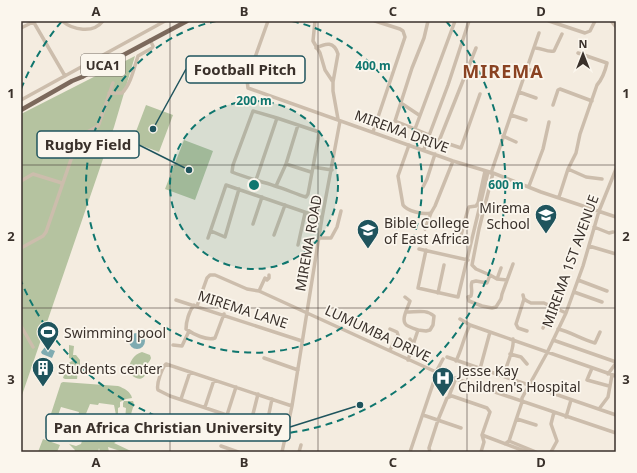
<svg xmlns="http://www.w3.org/2000/svg" width="637" height="473" font-family="'Noto Sans',sans-serif">
<rect width="100%" height="100%" fill="#f4ece0"/>
<path fill="#b5c3a0" fill-rule="evenodd" d="M135,56L114,127L21,398V114Z
M146,105L173,115L159,152L132,142Z
M184,140L213,151L195,200L165,189Z
M69,345L74,346L73,355H76L80,360V369L78,371L77,379H65L63,378L68,363L74,360L69,358Z
M142,352L150,355L151,358C150,362 147,363 146,366C145,370 147,370 146,373C142,384 132,377 128,371C130,361 133,355 142,352Z
M63,382L118,386C124,388 131,392 132,398L126,399L120,402V407L118,408V419L125,420L126,408L123,407V403L124,401H133L134,404L129,421L124,428L119,440L114,443L133,452H123L108,447L109,452H100L99,448L98,452H74L75,450L69,444L76,446L81,444L83,438L81,433L73,431L68,434L57,429L47,426L61,383ZM99,403L114,405L116,415L113,416L114,417L113,418H116L115,421L114,426L113,427H106V429L104,430L106,431L105,432L108,436L100,439L92,436L98,430L96,429V426H89L87,424V419L85,416L90,404L98,405ZM61,407L79,412L75,426L61,422L62,420L57,418Z
M48,428L60,432L61,435L59,436L45,433Z
M43,439L60,445L57,452H38Z"/>
<path fill="#7fabb1" d="M129 341a8 8 0 1 1 16 0a8 8 0 1 1-16 0Z
M45,347L55,351L52,358L42,354L41,352Z"/>
<g fill="none" stroke-linecap="round" stroke-linejoin="round">
<path stroke="#ccbdac" stroke-width="3.5" d="M33,21L65,76
M62,21C73,30 93,34 103,21
M268,21L247,80L248,88L453,161L493,173L541,192L616,217
M315,21L313,41L320,53L325,70L333,82V91L338,119
M549,21L585,33L590,31L595,21
M611,21L616,27
M21,28L33,22
M316,48C326,43 334,41 338,54L333,82
M534,48C541,47 547,53 554,51L562,34
M527,69L541,74
M519,92L536,98
M109,93H122C131,84 134,68 138,56L152,48L153,46L150,40
M21,100L165,21
M401,103L419,115
M553,105L558,90L560,89L592,101
M511,115L526,120
M415,129L395,121L412,68L424,38L428,21
M373,132L405,37L403,31L400,29L375,21
M429,135L415,129L455,21
M503,136L516,142
M428,137L461,148L480,94
M45,139L75,149
M439,141L476,48
M409,145L398,176L403,205C407,211 423,215 431,213L435,206L453,161
M424,149L448,85L469,21
M286,164L311,172
M313,167L332,170
M568,169L586,177L602,179
M491,173L539,33
M493,173L479,229L472,265L476,269L490,275L497,279L507,280
M256,180L277,118L253,111L233,165L232,172C246,178 261,181 275,186C286,189 295,194 306,197L308,194L318,140L319,132L277,118
M21,181L33,174L62,183
M276,186L286,164L298,125
M529,186L543,149L549,122
M423,187L427,179L435,154
M559,197L568,169L576,153L580,134L597,85C603,78 605,72 607,63L578,53
M253,224L262,197
M594,227L609,233L613,232
M425,229L431,213
M211,231L225,237L239,189
M274,235L285,205
M208,238L226,185L322,218
M319,238H331L337,227L341,211
M460,239L468,209L469,207L476,206L478,203L485,171
M298,245L305,213
M589,246L616,254
M21,248L43,236L46,232L76,145L82,135L98,126L99,124L113,83
M419,249L468,260
M426,250L418,288L458,297L488,172
M490,275L487,283L476,281L472,282C470,286 473,290 471,296L468,297L469,301L482,306L492,308L496,307L501,299L502,294L513,264
M497,279L501,268
M578,280L607,291
M259,291L265,278L267,280L269,278V275
M574,292L602,302
M438,293L444,265
M523,295L524,299L527,301L531,303H544L566,313
M405,297L410,301C408,308 399,322 408,326C412,328 415,329 418,330L408,360
M524,299L516,324L518,328L527,331
M176,300L302,341
M194,305C189,311 186,322 186,329C193,334 207,341 215,338L224,314
M197,306L207,278L210,275H215L247,289L259,291L436,372L616,433
M406,312C417,312 426,309 434,316L433,325L430,330L426,331L418,330
M460,319L470,325L490,332L480,369
M21,326L33,347
M543,328L551,307
M558,329C571,332 581,339 595,343L600,332
M490,332L616,376
M410,339L414,344
M553,340L616,362
M173,345L182,346L189,331
M390,350L398,335L397,332L390,329
M510,354L521,357L527,364
M447,357L616,415
M264,358L298,370
M456,361C462,349 464,336 470,325
M592,368L587,380L609,386
M436,372L443,359
M608,374L616,363
M503,376C506,367 515,348 513,339
M449,396L456,378
M181,399L190,372
M205,407L214,380
M599,409L608,397L612,375
M227,415L236,387
M423,415L461,428
M566,417L571,400
M517,419L536,425
M247,422L250,421L252,418L258,394
M266,428L272,399
M286,435L170,396L158,390C156,384 162,368 166,364L292,406
M482,435L527,452
M509,441L536,452
M505,444L509,441L522,402V398L547,353L566,313L583,266L599,211L616,169
M221,446L238,452
M282,452L292,406L322,218L340,121
M299,452L301,445
M410,452L437,372
M430,452L429,448L438,420L447,398L452,396L487,408L490,412L482,435L484,442L481,452
M551,452L557,441L551,424L554,412"/>
<path stroke="#7c695c" stroke-width="4.5" d="M21,110L72,81L82,77L102,65L114,60L187,21"/>
</g>
<path fill="none" stroke="#3a312b" stroke-width="1" stroke-opacity="0.55" d="M170,21V452M318,21V452M467,21V452M21,165H616M21,308H616"/>
<circle cx="254" cy="185" r="84" fill="#0f766e" fill-opacity=".12"/>
<g fill="none" stroke="#0f766e" stroke-width="2" stroke-dasharray="7 5">
<circle cx="254" cy="185" r="84"/>
<path d="M292 21A168 168 0 1 1 216 21"/>
<path d="M21 89A252 252 0 0 1 62 21M446 21A252 252 0 1 1 21 281"/>
</g>
<defs>
<g id="school-pin" transform="scale(1.15)"><path d="M0 17L-7.5 6A9.5 9.5 0 1 1 7.5 6Z" fill="#1f545d" stroke="#fbf6ed"/><path d="M0-5L7-2L0 1L-7-2ZM-4 1L0 2.5L4 1V4Q0 6-4 4Z" fill="#fff"/></g>
<g id="university-pin" transform="scale(1.15)"><path d="M0 17L-7.5 6A9.5 9.5 0 1 1 7.5 6Z" fill="#1f545d" stroke="#fbf6ed"/><path d="M0-5L7-2L0 1L-7-2ZM-4 1L0 2.5L4 1V4Q0 6-4 4Z" fill="#fff"/></g>
<g id="stadium-pin" transform="scale(1.15)"><path d="M0 17L-7.5 6A9.5 9.5 0 1 1 7.5 6Z" fill="#1f545d" stroke="#fbf6ed"/><path d="M0-5a6.5 5 0 1 0 0 10a6.5 5 0 1 0 0-10ZM-3.5-1.8h7v3.6h-7Z" fill="#fff"/></g>
<g id="building-pin" transform="scale(1.15)"><path d="M0 17L-7.5 6A9.5 9.5 0 1 1 7.5 6Z" fill="#1f545d" stroke="#fbf6ed"/><path d="M-4-6H4V6H1V3H-1V6H-4ZM-2.5-4.3h1.7v1.8h-1.7ZM.8-4.3h1.7v1.8H.8ZM-2.5-1h1.7V.8h-1.7ZM.8-1h1.7V.8H.8Z" fill="#fff"/></g>
<g id="hospital-pin" transform="scale(1.15)"><path d="M0 17L-7.5 6A9.5 9.5 0 1 1 7.5 6Z" fill="#1f545d" stroke="#fbf6ed"/><path d="M-5-5h3v3.5h4V-5h3V5h-3V1.5h-4V5h-3Z" fill="#fff"/></g>
</defs>
<g fill-rule="evenodd">
<use href="#school-pin" x="546" y="215"/>
<use href="#university-pin" x="368" y="230"/>
<use href="#stadium-pin" x="48" y="332"/>
<use href="#building-pin" x="43" y="368"/>
<use href="#hospital-pin" x="443" y="378"/>
</g>
<g text-anchor="middle" dominant-baseline="central" stroke-width="3.5" stroke-linejoin="round" paint-order="stroke">
<rect fill="#fbf6ed" stroke="#746c65" stroke-width="1" x="81" y="54" width="44" height="22" rx="3"/>
<g font-size="13" font-weight="bold" fill="#3a312b">
<text x="103" y="65">UCA1</text>
</g>
<g font-size="14" fill="#3a312b" stroke="#fbf6ed">
<text transform="translate(402 131) rotate(20)">MIREMA DRIVE</text>
<text transform="translate(308 243) rotate(-80)">MIREMA ROAD</text>
<text transform="translate(570 261) rotate(-70)">MIREMA 1ST AVENUE</text>
<text transform="translate(243 309) rotate(18)">MIREMA LANE</text>
<text transform="translate(378 333) rotate(25)">LUMUMBA DRIVE</text>
</g>
<g font-size="14" fill="#3a312b" stroke="#fbf6ed" text-anchor="start">
<text x="530" y="207" text-anchor="end">Mirema<tspan x="530" dy="16">School</tspan></text>
<text x="384" y="222">Bible College<tspan x="384" dy="16">of East Africa</tspan></text>
<text x="64" y="332">Swimming pool</text>
<text x="58" y="368">Students center</text>
<text x="458" y="370">Jesse Kay<tspan x="458" dy="16">Children's Hospital</tspan></text>
</g>
<g font-size="18" font-weight="bold" letter-spacing="1" fill="#8a4323" stroke="#fbf6ed">
<text x="503" y="71">MIREMA</text>
</g>
</g>
<circle cx="254" cy="185" r="6" fill="#0f766e" stroke="#fbf6ed" stroke-width="2"/>
<g font-size="12" text-anchor="middle" font-weight="bold" fill="#0f766e" stroke="#fbf6ed" stroke-width="3.5" stroke-linejoin="round" paint-order="stroke">
<text x="373" y="70">400 m</text>
<text x="254" y="105">200 m</text>
<text x="506" y="189">600 m</text>
</g>
<path fill="none" stroke="#1f545d" stroke-width="1.5" d="M153 129L186 69M189 170L139 145M360 405L290 427"/>
<g fill="#1f545d" stroke="#fbf6ed" stroke-width="1.5">
<circle cx="153" cy="129" r="4"/>
<circle cx="189" cy="170" r="4"/>
<circle cx="360" cy="405" r="4"/>
</g>
<g fill="#fbf6ed" stroke="#1f545d" stroke-width="1.5">
<rect x="186" y="56" width="119" height="27" rx="4"/>
<rect x="37" y="131" width="102" height="27" rx="4"/>
<rect x="46" y="414" width="244" height="27" rx="4"/>
</g>
<g font-size="15" text-anchor="middle" font-weight="bold" fill="#3a312b">
<text x="245" y="75">Football Pitch</text>
<text x="88" y="150">Rugby Field</text>
<text x="168" y="433">Pan Africa Christian University</text>
</g>
<rect width="637" height="473" fill="none" stroke="#fbf6ed" stroke-width="44"/>
<g transform="translate(583 54)" stroke="#fbf6ed" stroke-width="3" paint-order="stroke">
<path d="M0-3L7 15L0 10L-7 15Z" fill="#3a312b"/>
<text y="-6" font-size="11" font-weight="bold" text-anchor="middle" fill="#3a312b">N</text>
</g>
<rect x="22" y="22" width="593" height="429" fill="none" stroke="#3a312b" stroke-width="1.5"/>
<g font-size="13" text-anchor="middle" font-weight="bold" fill="#3a312b">
<text x="96" y="16">A</text>
<text x="244" y="16">B</text>
<text x="393" y="16">C</text>
<text x="541" y="16">D</text>
<text x="11" y="98">1</text>
<text x="626" y="98">1</text>
<text x="11" y="241">2</text>
<text x="626" y="241">2</text>
<text x="11" y="384">3</text>
<text x="626" y="384">3</text>
<text x="96" y="467">A</text>
<text x="244" y="467">B</text>
<text x="393" y="467">C</text>
<text x="541" y="467">D</text>
</g>
</svg>
